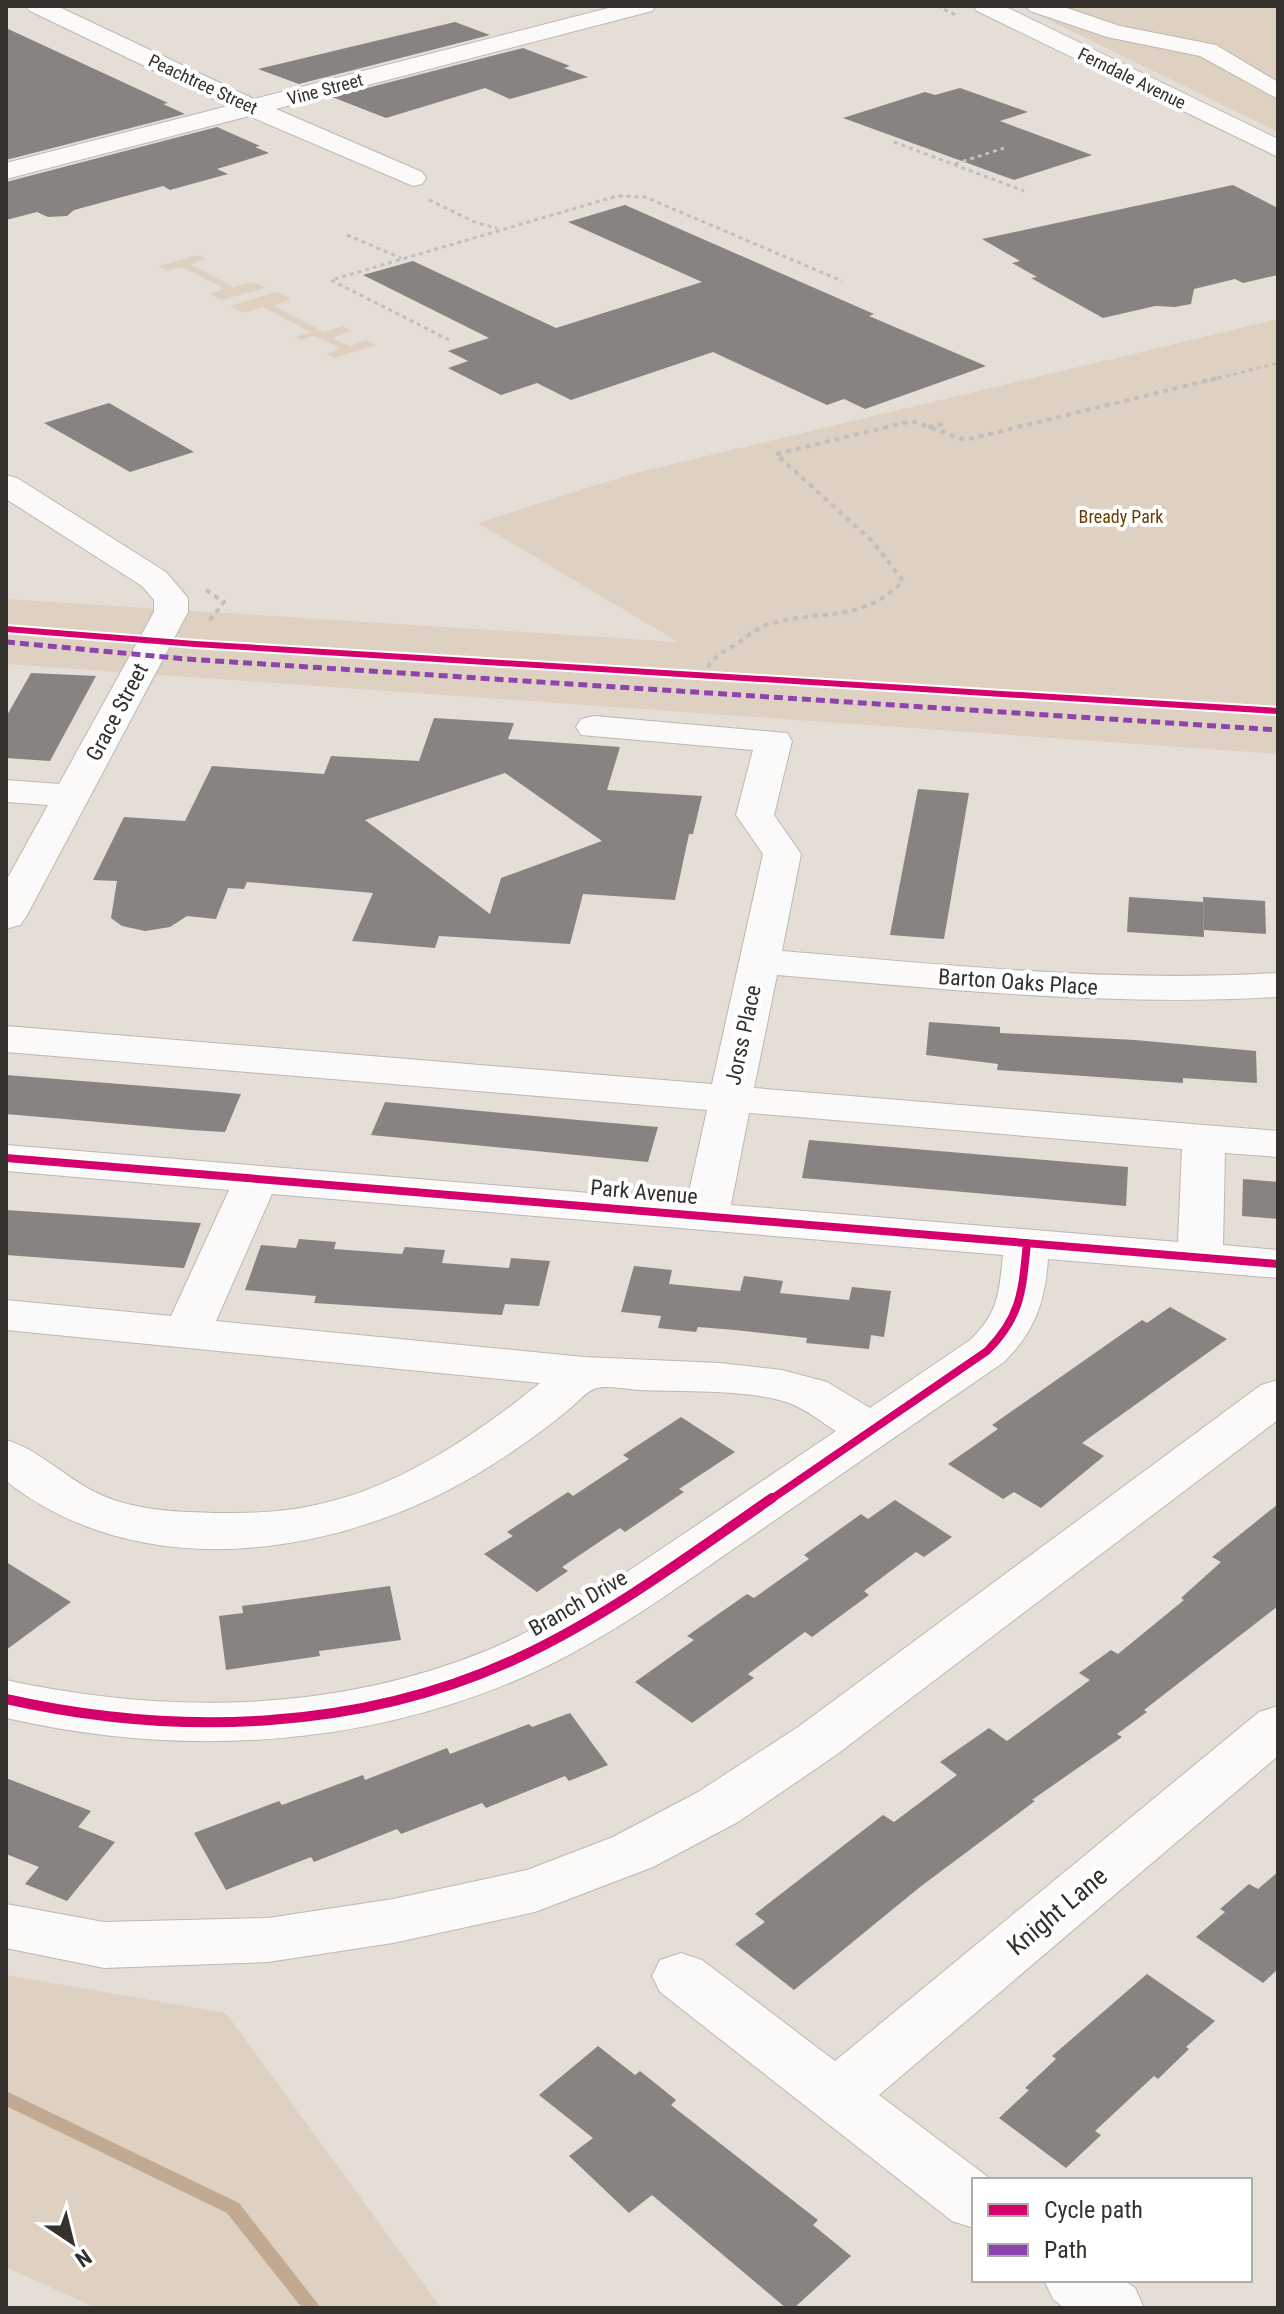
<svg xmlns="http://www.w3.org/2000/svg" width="1284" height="2314" font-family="'Roboto Condensed',sans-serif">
<rect width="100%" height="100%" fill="#e4ded7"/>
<path fill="#dfd1c2" d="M1020,6H1278V132Z
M199,255L206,259L190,264L233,287L254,282L265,288L221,300L210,294L225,289L182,267L167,271L159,266Z
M277,292L291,299L273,306L324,332L342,326L351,331L333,338L349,346L366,340L376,345L335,358L327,354L340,348L315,336L301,340L295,337L310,332L263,307L243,313L230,306Z
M1278,319V754L6,664V599L678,642L478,523L628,475Z
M6,1975L226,2013L441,2308H96L6,2267Z"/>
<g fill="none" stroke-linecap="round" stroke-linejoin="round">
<path fill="#c1aa91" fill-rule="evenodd" d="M6,2091L239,2203L321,2308H302L227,2213L6,2106Z"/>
</g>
<path fill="#868381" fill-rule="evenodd" d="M455,22L490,35L299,84L258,69Z
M6,28L168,103L163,104L185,114L6,160Z
M523,48L570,66L564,68L588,77L510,99L485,88L386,118L332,97Z
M960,88L1028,112L1000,121L1092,155L1014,180L843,118L925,92L935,95Z
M217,127L260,146L255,147L269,153L217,169L228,174L170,190L163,186L74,210L67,216L48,217L37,212L6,220V182Z
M1233,185L1278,208V275L1243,283L1235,279L1194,289L1191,304L1175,307L1155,306L1103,318L1031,278L1037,277L1012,263L1020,261L982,239Z
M625,205L874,314L869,316L986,366L865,409L844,399L827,405L713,352L571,400L537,383L501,395L448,368L468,361L448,351L489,338L363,275L413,261L556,328L702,282L568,222Z
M109,403L194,452L130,472L44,423Z
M31,673L96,676L50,761L6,758V717Z
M434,718L514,723L508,739L620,747L607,790L702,796L693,834H689L675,900L583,894L570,944L439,936L435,948L352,941L373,893L247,882L244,889L228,888L216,919L187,916L170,927L145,931L122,926L111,918L117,881L93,880L124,817L185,821L212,766L324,774L331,756L419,761ZM505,773L602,841L501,878L490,914L365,820Z
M918,789L969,793L944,939L890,935Z
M1129,897L1203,902L1204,937L1127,932Z
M1203,897L1265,901L1266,934L1204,930Z
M929,1022L1000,1027V1033L1135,1040L1256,1051L1257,1083L1183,1078V1083L997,1070L998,1064L926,1055Z
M6,1075L208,1091L241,1094L225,1132L191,1130L6,1114Z
M385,1102L589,1121L658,1127L648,1162L371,1135Z
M809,1140L1128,1167L1126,1206L802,1178Z
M1243,1179L1278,1182V1219L1242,1216Z
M6,1210L201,1223L184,1268L6,1255Z
M299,1239L336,1242L334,1249L402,1254L405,1247L445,1250L442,1263L509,1268L511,1258L550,1261L539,1306L505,1304L502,1315L314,1303L316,1296L245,1290L261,1245L296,1248Z
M634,1266L672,1270L669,1284L740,1291L744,1276L783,1281L780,1293L849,1300L852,1287L891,1291L884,1337L871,1335L869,1349L806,1343L807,1338L735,1330L698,1327L696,1332L658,1328L661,1316L621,1312Z
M1170,1307L1227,1339L1082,1443L1104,1456L1041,1508L1014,1492L1003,1499L948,1464L998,1429L992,1425L1142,1320L1147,1323Z
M681,1417L735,1452L679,1489L684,1492L625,1532L620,1528L562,1567L568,1571L537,1592L484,1554L513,1536L507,1532L568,1492L573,1496L629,1459L623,1455Z
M895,1500L952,1537L924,1557L916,1552L864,1591L869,1595L812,1637L805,1632L748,1674L754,1678L692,1723L635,1682L694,1640L687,1636L747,1594L754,1598L809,1559L804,1555L861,1514L868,1519Z
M1278,1504V1606L1144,1710L1147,1712L1117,1734L1122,1737L1032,1800L1035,1801L920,1887L794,1990L735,1944L765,1922L755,1914L883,1815L894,1822L957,1775L940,1762L989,1728L1007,1741L1090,1680L1079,1673L1111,1650L1118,1654L1184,1600L1181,1598L1221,1562L1212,1557Z
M6,1562L71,1602L6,1650Z
M390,1586L401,1640L319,1651L320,1656L226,1670L219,1616L243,1613L242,1606Z
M570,1713L608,1765L569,1781L565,1776L486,1808L482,1803L401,1834L397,1829L314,1862L311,1857L226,1890L194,1833L279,1801L282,1805L363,1775L365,1780L447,1748L450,1754L529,1724L532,1727Z
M6,1778L91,1811L78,1827L115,1842L67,1901L25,1884L39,1867L6,1854Z
M1278,1872V1969L1263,1983L1196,1937L1225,1912L1220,1909L1249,1884L1258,1889Z
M1147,1974L1215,2021L1186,2047L1189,2049L1158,2079L1154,2076L1095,2131L1101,2135L1066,2168L999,2118L1029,2090L1025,2088L1056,2059L1052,2056Z
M598,2046L635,2075L640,2071L676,2100L671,2105L818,2220L813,2225L851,2256L794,2308H786L652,2195L629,2213L569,2156L593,2138L539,2095Z"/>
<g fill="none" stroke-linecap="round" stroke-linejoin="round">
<g stroke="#bdb8b3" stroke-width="2">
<path id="minor" d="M26,6H57L254,99L616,6H656L652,11L276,109L422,172L426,178L422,184L413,186L249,116L6,179V163L228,106L30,11Z
M973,6H1004L1278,139V157L977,11Z
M1026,6H1061L1120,26L1216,45L1278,82V99L1200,56L1107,37L1030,11Z
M6,475L17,478L166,572L188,598V612L26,917L20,925L6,929V881L48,805L6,802V780L59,784L154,612V600L142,586L6,499Z
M594,716L787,733L792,741L774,815L801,854L782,951C948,965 1111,983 1278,973V997C1110,1007 944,989 777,975L754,1088L1278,1131V1157L1225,1153L1223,1245L1278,1250V1278L1048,1259C1045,1302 1035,1331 1004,1362C917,1422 831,1481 745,1541C675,1589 606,1640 528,1675C364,1748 180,1758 6,1718V1680C166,1715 335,1713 488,1650C553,1623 612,1582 670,1543C726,1506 781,1468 836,1431C821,1422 806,1409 789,1403C749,1389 682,1392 639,1390C626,1389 609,1385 597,1388C587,1390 576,1404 568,1410C545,1429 520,1447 495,1463C355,1554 147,1592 6,1481V1440C45,1451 73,1488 117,1501C148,1511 182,1512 214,1513C247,1513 278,1513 311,1506C395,1490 475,1436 540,1383L6,1330V1300L171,1316L229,1190L6,1171V1145L687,1201L707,1110L6,1052V1026L712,1084L763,854L736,815L753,750L581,735L576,727L581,719ZM749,1113L1182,1149L1178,1242L731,1205ZM272,1194L1003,1255C999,1292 999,1313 970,1340L870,1408L827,1382L782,1370L720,1363L584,1357L216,1321Z
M1278,1380V1420L836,1755L738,1822L653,1867L535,1912L393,1943L268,1962L104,1968L6,1948V1904L104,1922L268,1918L393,1899L527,1870L613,1837L698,1792L798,1727L1261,1385Z
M1278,1706V1756L879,2095L992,2180H974V2228L952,2221L660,1992L652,1976L660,1960L681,1953L702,1960L835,2061L1259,1712Z
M1044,2280H1124L1135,2288L1144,2308H1064L1053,2299Z"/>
</g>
<path stroke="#c1bfbc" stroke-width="3" stroke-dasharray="4 4" stroke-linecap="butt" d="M937,6L956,15
M894,142L1024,191
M955,164L1004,148
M429,200L477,223L497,228
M347,235L401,258
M449,340L331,280L617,196L645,197L842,281
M1210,380L1278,363"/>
<path stroke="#c1bfbc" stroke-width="4" stroke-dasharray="5 5" stroke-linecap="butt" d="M928,427L946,423
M206,590L224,602L207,624
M703,676C709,661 719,654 733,646C745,638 756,628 770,624C820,609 864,623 903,581L873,542L776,454L912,421L965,440L1218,378"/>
<use href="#minor" fill="#fbfaf9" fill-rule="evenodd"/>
<path stroke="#8e44ad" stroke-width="5" stroke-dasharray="9 5" stroke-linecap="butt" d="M6,642L186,659L1278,730"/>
<g stroke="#fff" stroke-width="10">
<path id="cycleway-far2" d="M6,629L195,644L1278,711"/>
</g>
<g stroke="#fff" stroke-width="13">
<path id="cycleway-far1" d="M6,1158L1278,1264
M770,1500L987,1351C1022,1316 1022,1290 1027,1243"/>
</g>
<g stroke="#fff" stroke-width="15">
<path id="cycleway" d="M6,1699C176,1737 362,1732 522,1656C611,1614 691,1554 772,1498"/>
</g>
<use href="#cycleway-far2" stroke="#d6006c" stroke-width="6"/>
<use href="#cycleway-far1" stroke="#d6006c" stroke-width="8"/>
<use href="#cycleway" stroke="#d6006c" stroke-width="10"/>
</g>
<g text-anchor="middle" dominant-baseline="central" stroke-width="8" stroke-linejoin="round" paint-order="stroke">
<g font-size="18" fill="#35312c" stroke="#fff">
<text transform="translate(1132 78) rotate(26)">Ferndale Avenue</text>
<text transform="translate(203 84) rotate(25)">Peachtree Street</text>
<text transform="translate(325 89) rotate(-15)">Vine Street</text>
</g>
<g font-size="18" fill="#673e00" stroke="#fff">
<text x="1121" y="516">Bready Park</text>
</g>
<g font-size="22" fill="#35312c" stroke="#fff">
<text transform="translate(117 712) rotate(-62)">Grace Street</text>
<text transform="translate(1018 982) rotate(4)">Barton Oaks Place</text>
<text transform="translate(743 1035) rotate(-78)">Jorss Place</text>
<text transform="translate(644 1192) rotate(5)">Park Avenue</text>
<text transform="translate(578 1603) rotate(-30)">Branch Drive</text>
</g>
<g font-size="26" fill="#35312c" stroke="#fff">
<text transform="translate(1057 1911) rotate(-40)">Knight Lane</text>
</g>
</g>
<rect width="1284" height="2314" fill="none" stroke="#35312c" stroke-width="16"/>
<rect x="972" y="2178" width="280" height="104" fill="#ffffff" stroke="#aeadab" stroke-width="2"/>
<rect x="988" y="2204" width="40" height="12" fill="#d6006c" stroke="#aeadab" stroke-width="2"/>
<text x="1044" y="2218" font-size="24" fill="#35312c">Cycle path</text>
<rect x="988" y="2244" width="40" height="12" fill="#8e44ad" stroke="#aeadab" stroke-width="2"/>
<text x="1044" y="2258" font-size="24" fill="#35312c">Path</text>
<g transform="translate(72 2242) rotate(145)" stroke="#ffffff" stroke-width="6" paint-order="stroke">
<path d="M0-6L14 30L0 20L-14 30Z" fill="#35312c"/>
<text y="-12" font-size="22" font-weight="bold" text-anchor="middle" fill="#35312c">N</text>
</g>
</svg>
